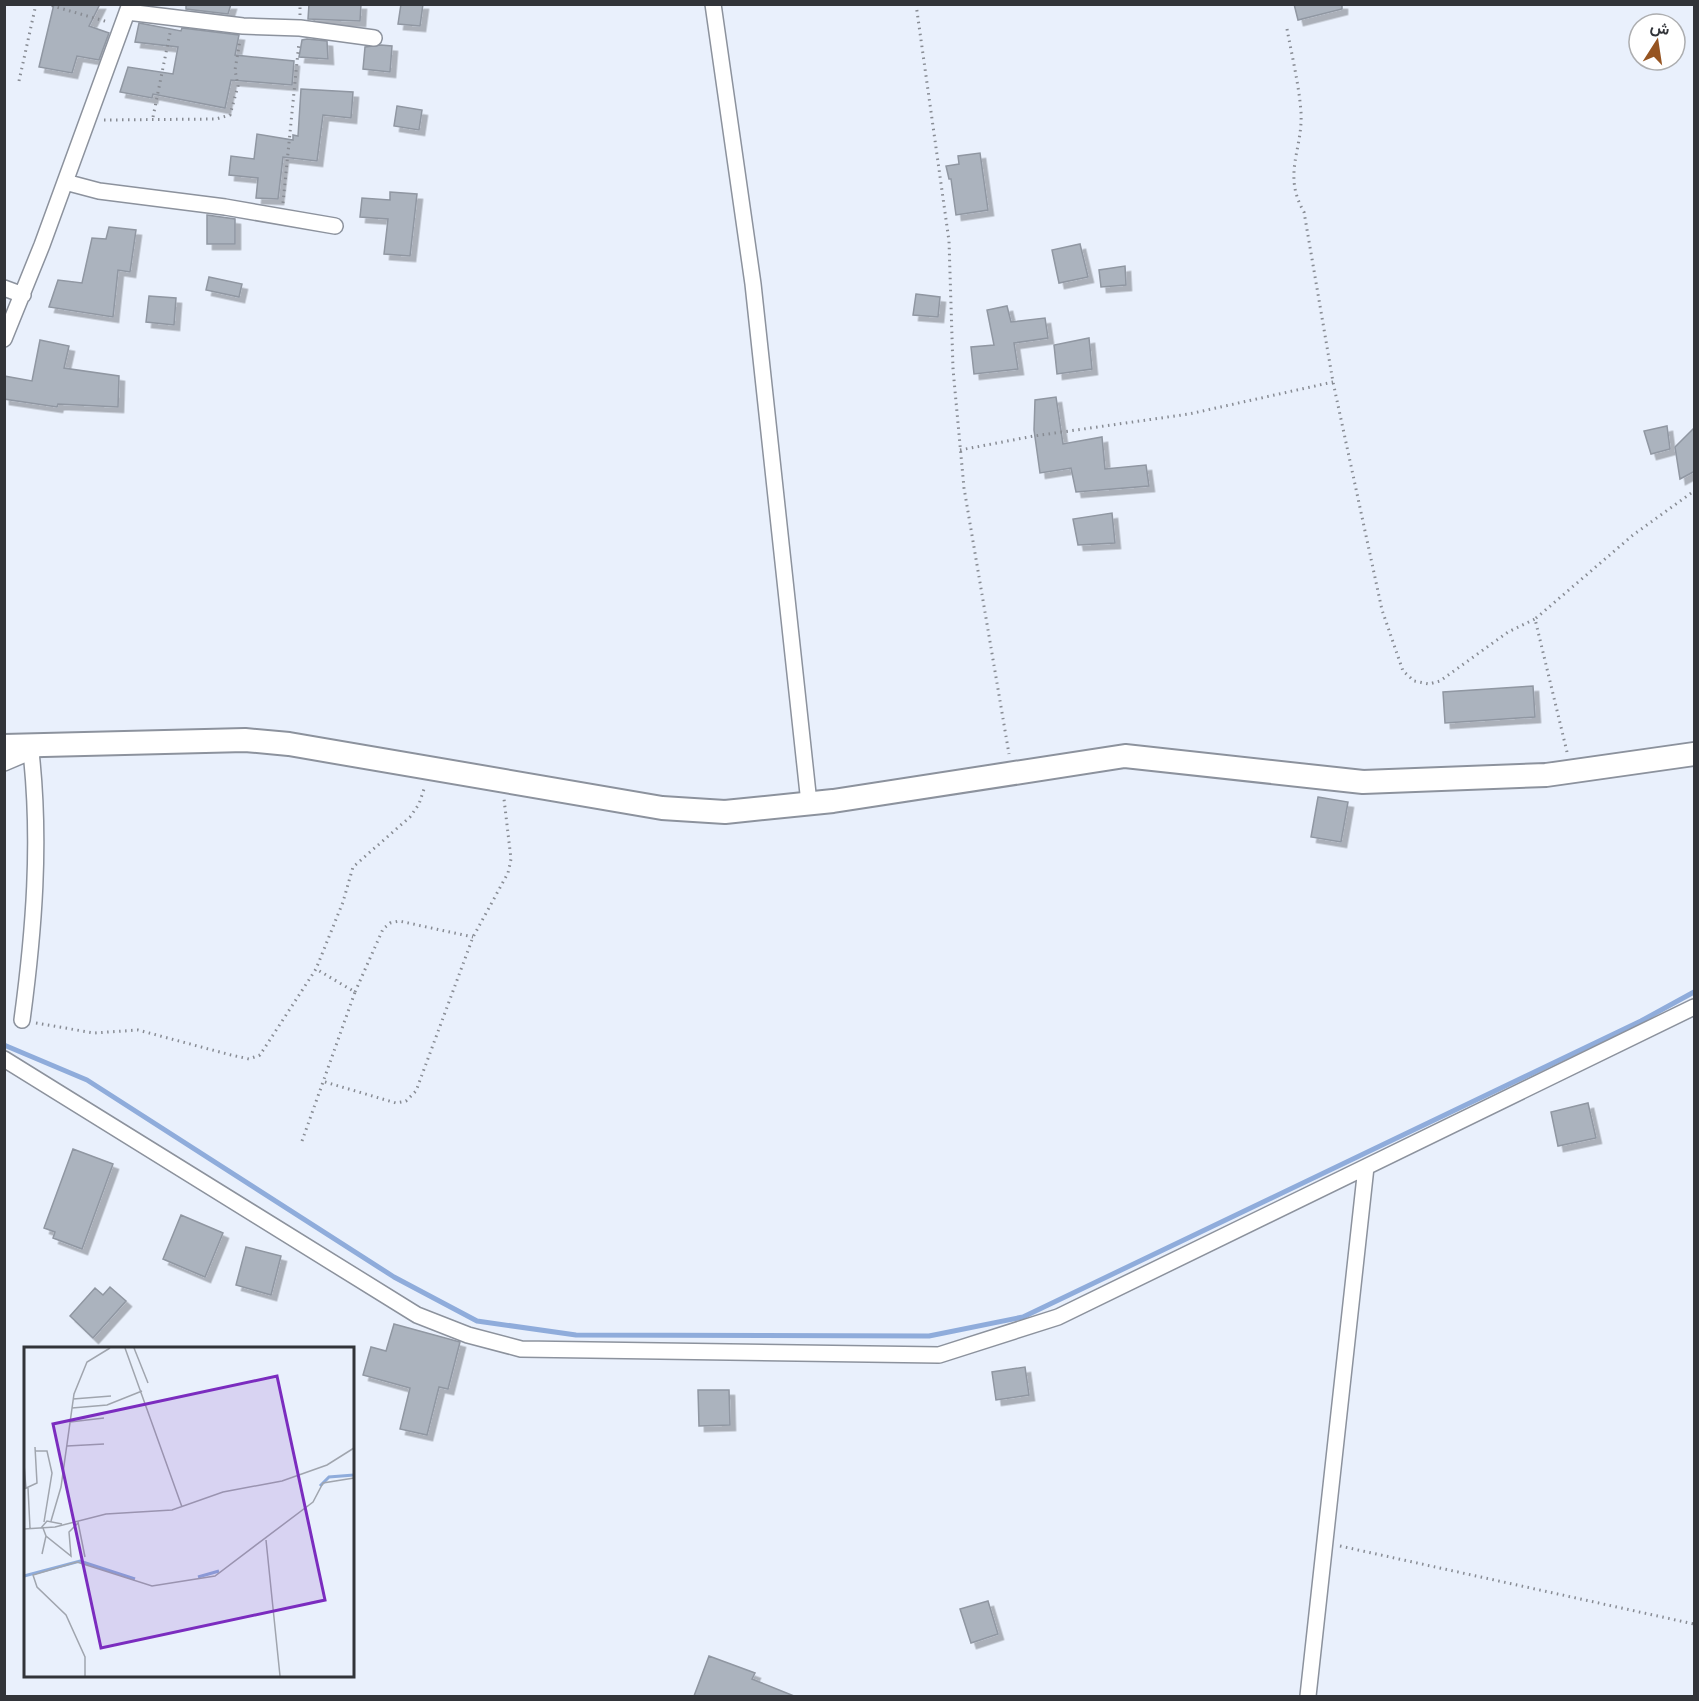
<svg xmlns="http://www.w3.org/2000/svg" width="1699" height="1701" font-family="Jost,Vazirmatn,sans-serif">
<defs>
<filter id="shadow"><feDropShadow dx="5.5" dy="5.5" stdDeviation="0" flood-color="#0004"/></filter>
</defs>
<rect width="100%" height="100%" fill="#e9f0fc"/>
<g fill="none" stroke-linecap="round" stroke-linejoin="round">
<path stroke="#8facdb" stroke-width="5" d="M4,1045L87,1080L394,1277L477,1321L576,1335L929,1336L1023,1317L1641,1021L1694,992"/>
</g>
<path fill="#abb3be" stroke="#9097a2" stroke-width="1.5" filter="url(#shadow)" d="M54,4H100L89,26L109,33L99,60L77,56L72,73L39,67Z
M186,4H231L228,14L186,9Z
M309,4H361L360,21L308,19Z
M401,4H423L420,26L398,24Z
M1294,4H1342V9L1298,20Z
M139,23L181,31L182,28L239,35L235,55L294,61L292,85L231,80L225,108L153,94L152,98L120,92L128,67L173,74L178,47L135,42Z
M307,39L327,41L328,59L299,57L302,40Z
M381,45L392,46L390,72L363,69L365,47Z
M301,89L353,92L351,118L323,115L317,161L283,157L278,199L256,198L258,178L229,175L231,156L254,159L257,134L293,140V135L298,136Z
M397,106L422,110L419,130L394,126Z
M980,153L988,210L956,215L951,179H949L946,166L959,164L958,156Z
M390,192L417,194L410,256L384,254L388,219L360,217L362,198L390,200Z
M207,215L235,219V244H207Z
M109,227L136,230L130,272L118,270L113,317L49,307L58,280L82,283L92,238L106,239Z
M1080,244L1088,277L1059,283L1052,250Z
M1125,266L1126,285L1101,287L1099,270Z
M209,277L242,284L239,297L206,290Z
M916,294L940,297L938,317L913,315Z
M149,296L176,298L174,325L146,322Z
M1007,306L1011,322L1045,318L1048,338L1014,343L1018,369L974,374L971,347L994,345L987,310Z
M1089,338L1092,369L1057,374L1054,345Z
M40,340L69,346L64,368L119,376L118,407L58,404L57,407L4,399V376L32,381Z
M1056,397L1063,444L1102,437L1105,469L1146,465L1149,486L1076,492L1071,468L1040,473L1034,430L1035,400Z
M1667,426L1670,449L1651,454L1644,431Z
M1695,427V471L1680,479L1675,447Z
M1112,513L1115,543L1078,545L1073,519Z
M1533,686L1535,717L1445,723L1443,692Z
M1318,797L1348,802L1341,842L1311,837Z
M1588,1103L1596,1138L1558,1146L1551,1112Z
M73,1149L113,1164L82,1249L53,1238L55,1232L44,1228Z
M181,1215L223,1233L205,1277L163,1259Z
M246,1247L281,1256L271,1295L236,1285Z
M110,1287L126,1301L93,1338L70,1316L95,1288L103,1295Z
M394,1324L460,1342L448,1389L439,1387L427,1435L400,1429L410,1388L363,1375L371,1347L386,1351Z
M1025,1367L1029,1395L996,1400L992,1372Z
M698,1390H729L730,1425L699,1426Z
M988,1601L998,1634L971,1643L960,1609Z
M709,1656L755,1673L752,1679L794,1696H694Z"/>
<g fill="none" stroke-linecap="round" stroke-linejoin="round">
<g stroke="#8c929d" stroke-width="18">
<path id="street" d="M713,4L753,284L809,803
M127,12L243,26L300,28L374,38
M65,182L99,191L225,207L335,226
M4,288L23,295
M4,339L42,245L130,4
M4,763L37,749
M22,1020C34,931 41,842 31,752
M4,1059L417,1315L468,1335L521,1349L939,1355L1058,1317L1694,1007
M1308,1696L1366,1167"/>
</g>
<g stroke="#8c929d" stroke-width="26">
<path id="secondary" d="M4,746L245,740L289,744L662,808L725,812L833,801L1125,756L1363,782L1546,775L1694,754"/>
</g>
<path stroke="#888c94" stroke-width="3" stroke-dasharray="1.5 4.5" stroke-linecap="butt" d="M46,4L108,22
M916,4L949,241L953,369L964,488L1009,754
M300,15V4
M1287,29C1292,56 1299,85 1301,112C1303,150 1282,174 1304,212L1333,382L1382,610L1403,671L1414,681L1429,684L1440,681L1508,632L1535,619
M19,81L36,4
M153,117L170,33
M104,120L216,119L230,115L238,86L235,70L240,40
M283,203L299,42
M960,450L1034,436L1189,414L1333,382
M1567,752L1535,619L1633,535L1694,491
M355,992L383,929L390,923L399,921L473,937
M36,1023L94,1033L138,1030L231,1055L249,1059L260,1055L316,969L343,902L353,867L410,817L419,804L425,786
M325,1082L396,1103L406,1101L416,1091L473,937L508,873L511,859L504,799
M302,1141L355,992L316,969
M1340,1546L1694,1624"/>
<use href="#street" stroke="#fff" stroke-width="15"/>
<use href="#secondary" stroke="#fff" stroke-width="22"/>
</g>
<g transform="translate(24 1347)">
<rect width="330" height="330" fill="#e9f0fc"/>
<path fill="none" stroke="#8facdb" stroke-width="3" d="M296,139L305,130L330,128M0,229L56,214L111,232M174,230L195,224"/>
<path fill="none" stroke="#a0a5ae" stroke-width="1.5" d="M101,1L158,160M110,1L124,36M49,52L87,49M48,61L83,58L118,44M46,75L80,71M43,99L80,97M11,104H23L28,126L20,175M0,117L2,142M4,141L6,181M0,142L13,136L11,100M27,174L37,140L50,47L63,15L86,1M54,175L61,210M17,181L23,174L38,177M19,181L22,189L47,209L45,185L54,176M0,182L31,180L82,167L148,163L199,145L258,134L303,118L330,101M242,193L256,329M18,207L22,189M61,329V310L42,268L13,240L9,228L53,215L128,239L191,229L289,155L299,136L330,131"/>
<path fill="#7b2cbf" fill-opacity="0.15" stroke="#7b2cbf" stroke-width="3" d="M253,29L301,253L77,301L29,77Z"/>
<rect width="330" height="330" fill="none" stroke="#323439" stroke-width="3"/>
</g>
<rect width="1699" height="1701" fill="none" stroke="#323439" stroke-width="12"/>
<g transform="translate(1657 42) rotate(12)"><circle r="28" fill="#ffffff" stroke="#adaeb0" stroke-width="1.5"/>
<path d="M0-4.5L10 22L0 15L-10 22Z" fill="#965421"/>
<text y="-9" font-size="16" font-weight="bold" text-anchor="middle" fill="#323439">ش</text>
</g>
</svg>
